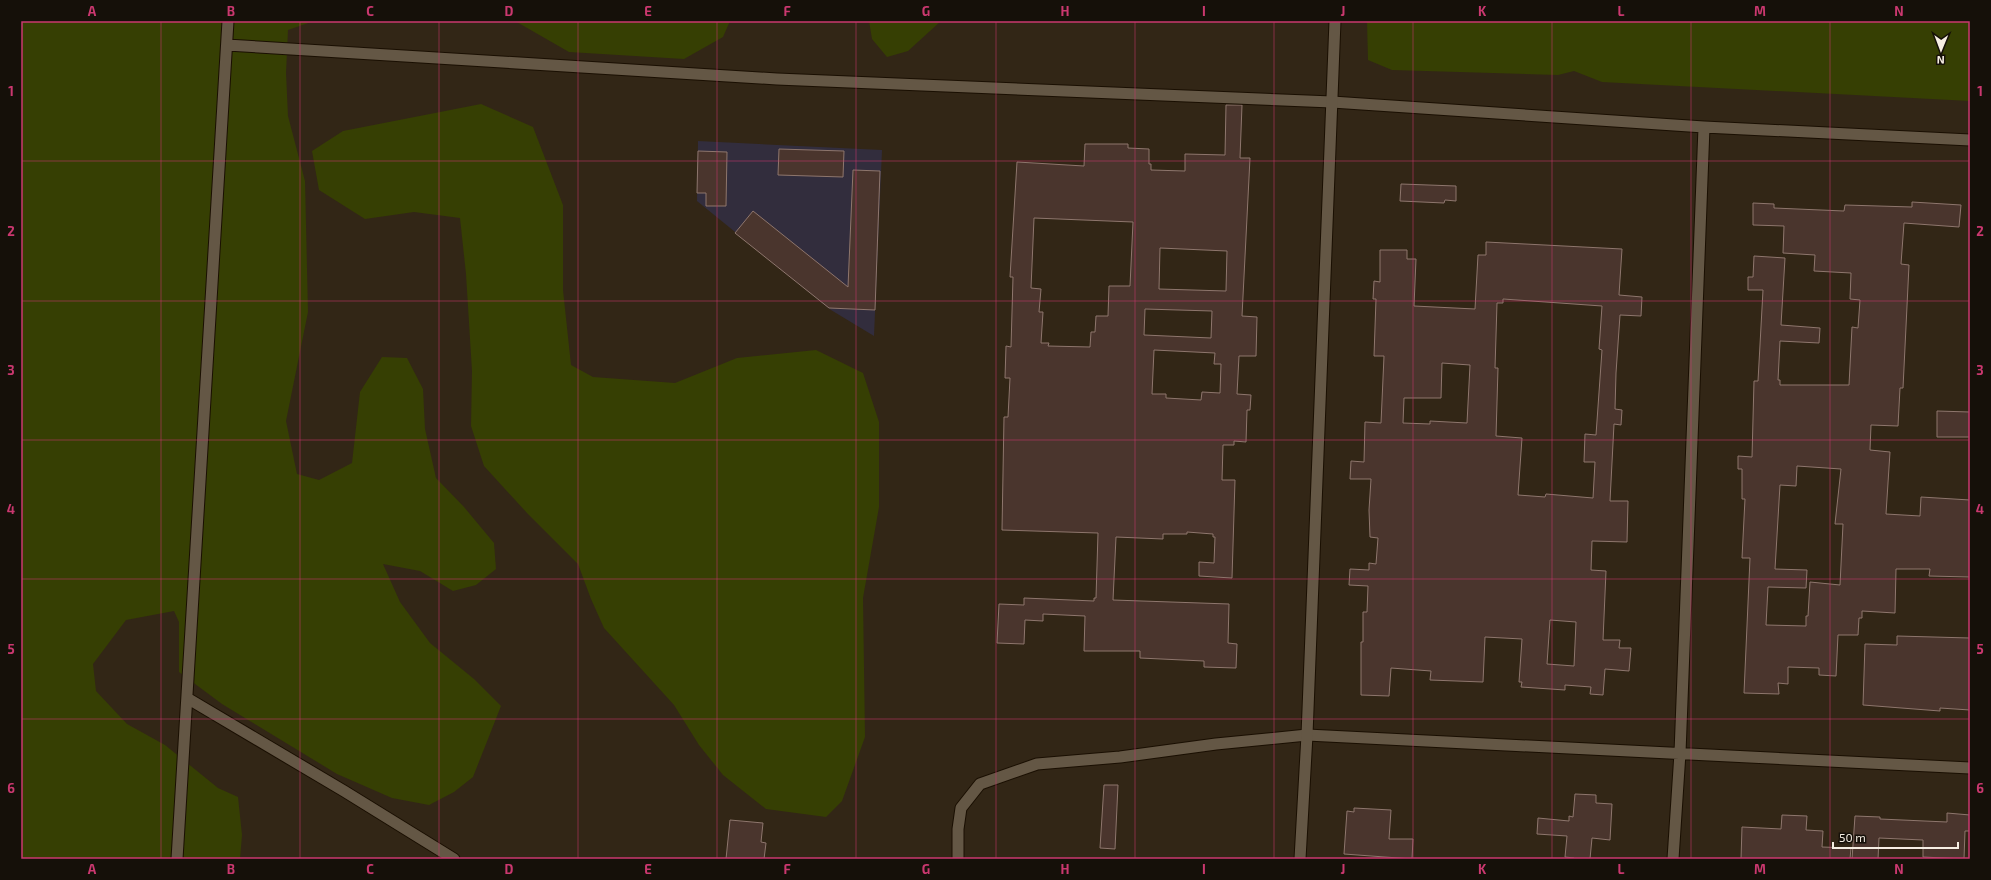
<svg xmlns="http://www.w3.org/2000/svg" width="1991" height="880" font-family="'Exo 2',sans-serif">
<rect width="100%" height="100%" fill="#322616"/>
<path fill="#322d3d" d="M698,141L882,150L874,336L831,310L697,201Z"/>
<path fill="#363f03" d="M21,21H314L288,30L286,73L288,116L305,181L308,312L286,421L297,474L319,480L352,463L360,392L382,357L407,358L423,389L425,429L436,478L464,507L494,543L496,569L476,585L453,591L420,571L383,564L400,602L430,643L474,679L501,706L473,777L454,792L429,805L392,798L337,774L222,704L179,672V622L174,611L126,620L93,664L96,691L127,724L165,745L218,788L238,797L242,835L240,859H21Z
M515,21H730L723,37L684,59L569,52Z
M869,21H941L908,51L887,57L872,39Z
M1367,21H1970V101L1602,82L1574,71L1558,75L1392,70L1368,60Z
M481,104L533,127L563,205V290L571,365L593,377L675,383L737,358L816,350L863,373L879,422V507L863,598L865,737L842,801L826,817L766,809L723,775L699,745L674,705L604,628L591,599L578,564L527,513L484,466L471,426L472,371L466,274L460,218L414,212L365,219L319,190L312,151L343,131Z"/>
<path fill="#4a352d" stroke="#8e766d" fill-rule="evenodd" d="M1226,105H1242L1240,158H1250L1242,316L1257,317L1256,356H1239L1237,394L1251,395L1250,410H1247L1246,442L1234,441V445H1223L1222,480H1235L1232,578L1199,576V562L1214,563L1215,537H1213V534L1187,532V534H1163V539L1116,537L1113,600L1229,604L1228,643L1237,644L1236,668L1204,667V661L1140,658V651H1084L1085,616L1043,614V621L1025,620L1024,644L997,643L999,604L1024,605V598L1094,601V598H1096L1098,533L1002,530L1004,417H1008L1010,378H1005L1006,346L1011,347L1013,277H1010L1017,162L1084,166L1085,144H1128V148L1149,149V164H1151V170L1185,171V154L1225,155ZM1034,218L1133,222L1130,286H1109L1108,316H1096L1095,332H1091L1090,347L1048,346L1049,343H1041L1043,312H1039L1041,289L1031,288ZM1160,248L1227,251L1226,291L1159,289ZM1145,309L1212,311L1211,338L1144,335ZM1154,350L1215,353L1214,364H1221L1220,393L1202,392L1201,400L1166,398V394H1152Z
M779,149L844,151L843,177L778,175Z
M698,151L727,152L726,206H706V193H697Z
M853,170L880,171L875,310L829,308L735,233L753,211L848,287Z
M1401,184L1456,186V201L1445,200L1444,203L1400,201Z
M1912,202L1961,205L1959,227L1904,223L1901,264L1909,265L1903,388H1900L1898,426L1871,425L1870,450L1890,452L1886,514L1920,516L1921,497L1970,500V577L1929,576L1930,569H1896L1895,613L1862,611V618H1859L1858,635H1838L1836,676L1819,675V668L1788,667V684L1778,683L1779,694L1744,693L1750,558H1742L1745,499H1742V469H1738V456L1752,457L1754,381H1758L1763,290H1748V277H1753L1754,256L1785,258L1781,325L1820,328L1819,343L1780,341L1778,380H1780V385H1849L1852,327L1858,328L1860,300L1850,299L1851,273L1814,271L1815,255L1783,253L1784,226L1753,225V203L1774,204V208L1844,211L1845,205L1912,207ZM1797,466L1841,469L1835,524H1843L1840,585L1810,582L1808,616H1806V626L1766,625L1768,587L1806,588L1807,570L1775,569L1780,485L1796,486Z
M1486,242L1622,249L1619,295L1642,297L1641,316L1620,315L1616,373L1615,409L1622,410L1621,425L1614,424L1610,501H1628L1627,542L1592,541L1591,570L1606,571L1603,640H1620L1619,648H1631L1629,671L1605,669L1603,695L1590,694L1591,687L1565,685V690L1521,687L1522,682H1519L1522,639L1485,637L1483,682L1430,680L1431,671L1391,668L1389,696L1361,695V642H1363V612H1367L1368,586L1349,585L1350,569L1369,570V563L1376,564L1378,538L1370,537L1369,510L1371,479H1350L1351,461L1364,462L1365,422L1381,423L1384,356H1374L1376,299H1373L1374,281L1380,282V250H1407V259H1416L1414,306L1475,309L1478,255H1486ZM1503,299L1602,306L1599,349L1602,350L1596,435L1585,434L1584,462H1595L1593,498L1546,494L1545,497L1518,495L1522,438L1496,436L1498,368H1495L1497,303H1503ZM1442,363L1470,365L1467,423L1430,421V424L1403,423L1404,398H1441ZM1550,620L1576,622L1574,666L1547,664Z
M1937,411L1970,412V437H1937Z
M1897,636L1970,638V710L1940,708V711L1863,705L1865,644L1897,645Z
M1104,785H1118L1115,849L1100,848Z
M1575,794L1596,795V803L1612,804L1610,840L1592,838L1590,859H1574V858L1565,857L1567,836L1537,834L1538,818L1569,821V816L1573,817Z
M1354,808L1391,810L1389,839H1413L1412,859L1344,854L1347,811L1354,812Z
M1947,813L1970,815V831H1965L1964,859L1923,857V840L1879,838L1878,859H1852L1855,816L1880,817V819L1947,822Z
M1782,815L1807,816L1806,830L1823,831L1822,847L1851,848L1850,859H1741L1742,827L1781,829Z
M730,820L763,823L761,842L766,843L764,859H726Z"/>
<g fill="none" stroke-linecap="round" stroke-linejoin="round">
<g stroke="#1a0f02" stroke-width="13">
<path id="minor" d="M227,45L777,79L1332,102L1704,127L1970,140
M187,698L344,791L454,859
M177,859L228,21
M958,859V829L961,808L980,784L1037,764L1120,757L1216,744L1307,735L1970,768
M1673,859L1680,753L1704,127"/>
</g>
<g stroke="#1a0f02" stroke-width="13">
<path id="tertiary" d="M1300,859L1307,735L1335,21"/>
</g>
<use href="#minor" stroke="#645745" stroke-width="11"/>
<use href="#tertiary" stroke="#645745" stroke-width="11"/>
</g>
<path fill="none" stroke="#ca386f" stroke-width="1" stroke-opacity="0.55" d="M161,21V859M300,21V859M439,21V859M578,21V859M717,21V859M856,21V859M996,21V859M1135,21V859M1274,21V859M1413,21V859M1552,21V859M1691,21V859M1830,21V859M21,161H1970M21,301H1970M21,440H1970M21,579H1970M21,719H1970"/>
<rect width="1991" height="880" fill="none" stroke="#151009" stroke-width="44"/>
<g transform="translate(1941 50) rotate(181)" stroke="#151009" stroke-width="3" paint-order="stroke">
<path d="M0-3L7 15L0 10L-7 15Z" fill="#f6eee3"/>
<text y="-6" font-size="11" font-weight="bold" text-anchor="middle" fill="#f6eee3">N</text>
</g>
<path d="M1833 842v6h125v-6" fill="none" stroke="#f6eee3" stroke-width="2"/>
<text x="1839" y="842" font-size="12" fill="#f6eee3" stroke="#151009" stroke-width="3" paint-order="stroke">50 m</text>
<rect x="22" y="22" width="1947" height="836" fill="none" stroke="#ca386f" stroke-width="1.5"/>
<g font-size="13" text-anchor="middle" font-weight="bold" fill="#ca386f">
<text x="92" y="16">A</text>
<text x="231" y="16">B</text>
<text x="370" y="16">C</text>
<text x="509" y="16">D</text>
<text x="648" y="16">E</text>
<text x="787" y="16">F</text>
<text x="926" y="16">G</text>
<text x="1065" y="16">H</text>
<text x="1204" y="16">I</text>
<text x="1343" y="16">J</text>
<text x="1482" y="16">K</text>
<text x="1621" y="16">L</text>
<text x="1760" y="16">M</text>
<text x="1899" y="16">N</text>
<text x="11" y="96">1</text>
<text x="1980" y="96">1</text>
<text x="11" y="236">2</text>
<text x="1980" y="236">2</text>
<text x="11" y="375">3</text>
<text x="1980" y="375">3</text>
<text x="11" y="514">4</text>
<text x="1980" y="514">4</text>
<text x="11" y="654">5</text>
<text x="1980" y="654">5</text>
<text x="11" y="793">6</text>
<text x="1980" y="793">6</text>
<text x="92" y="874">A</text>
<text x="231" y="874">B</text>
<text x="370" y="874">C</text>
<text x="509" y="874">D</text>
<text x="648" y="874">E</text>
<text x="787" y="874">F</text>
<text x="926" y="874">G</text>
<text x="1065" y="874">H</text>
<text x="1204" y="874">I</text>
<text x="1343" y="874">J</text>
<text x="1482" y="874">K</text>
<text x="1621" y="874">L</text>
<text x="1760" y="874">M</text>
<text x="1899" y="874">N</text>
</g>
</svg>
